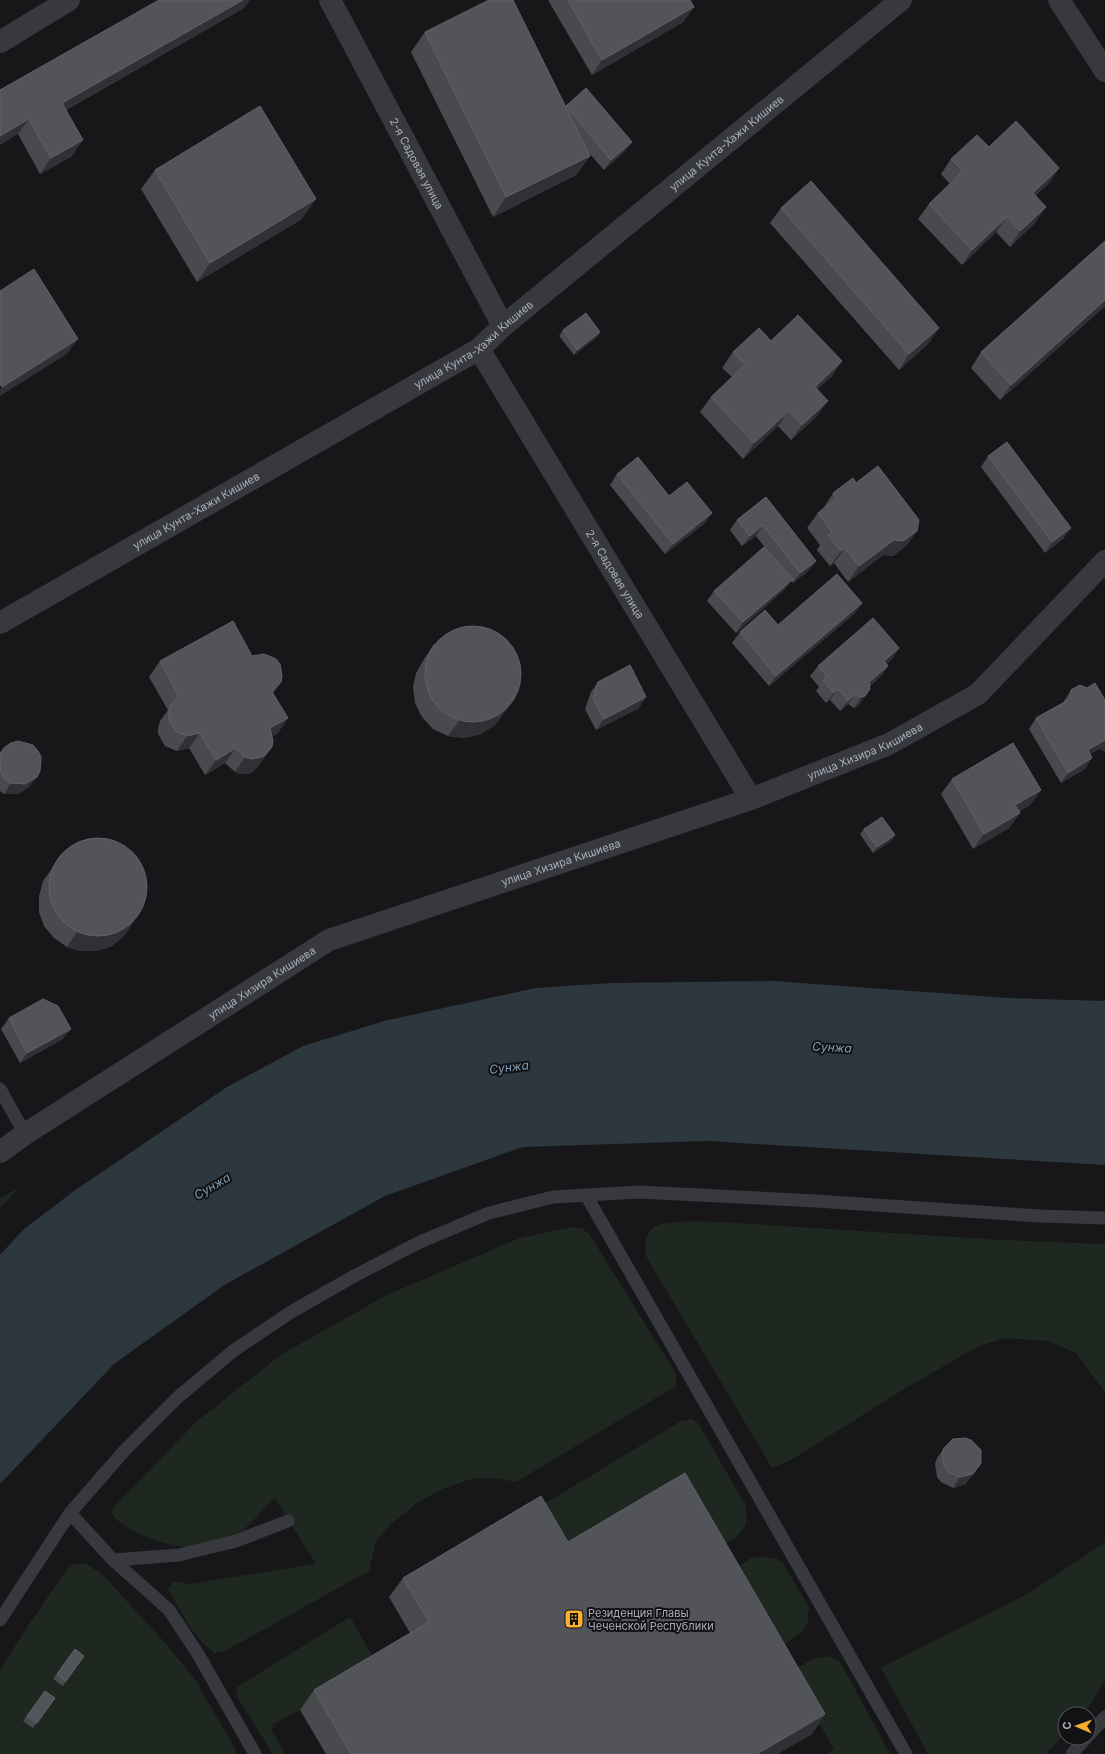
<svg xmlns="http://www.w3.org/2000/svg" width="1105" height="1754" font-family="Inter,sans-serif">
<rect width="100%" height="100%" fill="#171719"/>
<path fill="#1f2820" d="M20,1187L0,1208V1199Z
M720,1222L1002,1240L1105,1244V1392L1076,1353L1048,1341L1005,1338L979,1346L904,1389L791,1460L772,1468L646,1256C645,1246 644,1237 652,1229C661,1219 705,1222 720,1222Z
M572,1227L582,1228L590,1235L676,1374V1386L516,1482L495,1478H474L442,1489L417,1503L392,1523L376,1541L369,1571L225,1651L215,1653C193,1638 181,1611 168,1589L173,1581L189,1584L316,1564L275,1498C260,1511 249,1529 230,1539C201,1555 164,1546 136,1532C125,1526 118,1523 112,1513L114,1507L196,1422L282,1354L387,1295L520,1238Z
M692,1419L698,1423L745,1504C751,1530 739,1536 719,1547L565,1549L541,1506L681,1421Z
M1105,1542V1680L1092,1702L1082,1714H1065V1733L1046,1754H928L881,1668L1027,1594Z
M760,1557L773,1558L782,1562L809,1607L808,1623L802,1632L780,1647L731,1572L751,1558Z
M85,1563L103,1575L167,1645L196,1681L238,1754H0V1670L29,1624L70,1565Z
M350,1617L377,1664L300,1710L273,1724L272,1731L286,1754H273L237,1697V1687Z
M830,1656L841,1663L890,1754H827L834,1749L790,1673L812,1659Z"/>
<path fill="#2c373e" d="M773,981L1008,998L1105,1001V1165L707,1141L523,1147L385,1196L226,1284L114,1364L0,1484V1255L24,1229L74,1191L227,1087L303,1046L384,1021L535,988L612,983Z"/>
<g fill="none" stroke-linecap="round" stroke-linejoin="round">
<path stroke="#38393f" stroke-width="13" d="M0,1089L25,1134
M586,1195L906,1754
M70,1513L113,1560L169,1610L198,1654L255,1754
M113,1560L179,1555L236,1541L288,1521
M0,1620L70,1513L125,1450L177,1398L233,1351L291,1312L356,1275L420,1242L489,1213L553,1197L639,1192L816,1201L1040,1216L1105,1218
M1089,1735L1105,1717
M1072,1754L1086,1738"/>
<g stroke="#38393f" stroke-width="22">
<path id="s1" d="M330,0L503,326"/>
<path d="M0,42L69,0"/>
<path id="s2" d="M479,349L751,799"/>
<path id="s3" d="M0,623L479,349L503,326L901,0"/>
<path id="s4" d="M0,1152L25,1134L329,940L751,799L889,744L978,694L1105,561"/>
</g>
<path stroke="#38393f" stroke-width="22" d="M1059,0L1105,71"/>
</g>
<path fill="#484a4e" d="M548,0H690L694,7L683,22L592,75Z
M244,8L66,110L72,156L40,174L18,134L0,90Z
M425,32L566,106L632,142L624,152L604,170L589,153L590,156L576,175L493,217L411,52Z
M989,147L1059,168L1049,183L1035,196V223L1010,247L996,232L962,265L918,219L929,204L950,184L941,174L951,159Z
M155,170L302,219L197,282L141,189Z
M781,208L929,343L899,370L770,223Z
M1105,241V306L1000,400L971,368L981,352Z
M563,330L600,332L597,337L574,355L559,336Z
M771,341L842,361L831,377L817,389V416L791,440L778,426L743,459L700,412L711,397L732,377L722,368L733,352Z
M988,456L1064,538L1045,553L981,467Z
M617,474L669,496L712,513L704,524L665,554L610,485Z
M856,483L917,531L906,546L893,556L883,555L848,582L834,563L830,566L817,550L820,545L807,528L818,513L823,509L833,493Z
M766,497L816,561L808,571L793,583L791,581L785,589L736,633L707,601L714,591L769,553L756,536L742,546L730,530L737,520Z
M862,603L854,614L769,686L732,643L740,632L778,625Z
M434,644L516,696L495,725L481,734L465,738L448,736L433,729L422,717L415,703L413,687L416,673L424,659Z
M899,648L892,659L886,664L888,666L881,676L870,686V689L857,707L854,708L848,704L840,711L830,700L826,703L816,691L819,687L810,676L818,666Z
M252,656L281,682L273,693L288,718L277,734L272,736V747L261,762L253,772L247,774H241L235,772L225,763L205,775L189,748L177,751L165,746L158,734V728L160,721L168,710L149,677L160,661Z
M598,682L639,708L596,730L585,709L591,692Z
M1071,690L1105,700V751L1099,749L1090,754L1085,769L1061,783L1029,729L1036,718L1064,702V701Z
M5,747L29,787L18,794H4L0,791V753Z
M952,779L1041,790L1030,805L1019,812L1020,813L1009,828L973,849L941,794Z
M864,829L895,835L891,841L873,853L860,834Z
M63,853L125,935L112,946L97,951H81L67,947L54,938L44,926L39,912V896L43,881Z
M9,1018L63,1039L20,1063L1,1029Z
M944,1448L966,1484L953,1488L941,1482L937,1477L935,1464L937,1458Z
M568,1542L825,1714L812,1734L777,1754H326L300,1710L314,1690L410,1633L389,1597L403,1578Z
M75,1649L84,1656L63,1686L53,1679Z
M45,1691L55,1698L33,1728L23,1721Z"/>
<path fill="#303134" d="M243,0H250L244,8L51,118L62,103Z
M694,7L683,22L592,75L602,60Z
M29,119L18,134L0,145V136Z
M83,140L72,156L40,174L51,158Z
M632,142L624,152L604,170L611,160Z
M590,156L576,175L493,217L506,197Z
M1059,168L1049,183L1022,208L1033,193Z
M316,199L302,219L197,282L210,263Z
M1046,207L1035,223L1010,247L1020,231Z
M1007,217L996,232L962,265L972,250Z
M1105,300V306L1000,400L1011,385Z
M939,328L929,343L899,370L909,354Z
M600,332L597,337L574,355L577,350Z
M78,339L67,354L0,396V389L2,387Z
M842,361L831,377L804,402L815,387Z
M828,401L817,416L791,440L802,425Z
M789,411L778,426L743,459L754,443Z
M712,513L704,524L665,554L673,544Z
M763,525L756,536L742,546L750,536Z
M1071,528L1064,538L1045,553L1052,542Z
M917,531L906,546L893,556L883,555L848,582L859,566L894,540Z
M845,548L834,563L830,566L841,551Z
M816,561L808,571L793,583L800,573Z
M793,579L785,589L736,633L743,622Z
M862,603L854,614L769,686L776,676Z
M899,648L892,659L877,672L884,661Z
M888,666L881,676L861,693L869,682Z
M281,682L270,698L272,692Z
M838,689L830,700L826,703L834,693Z
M870,689L857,707L854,708L861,697Z
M855,694L848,704L840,711L848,701Z
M516,696L495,725L481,734L465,738L448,736L459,721Z
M646,697L639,708L596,730L604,719Z
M288,718L277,734L260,744L270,728Z
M200,733L189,748L177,751L187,736Z
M1105,740V751L1099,749L1080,760L1088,750Z
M272,747L261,762L253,772L247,774H241L235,772L245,757Z
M236,748L225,763L205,775L216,760Z
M1092,758L1085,769L1061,783L1068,773Z
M37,777L29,787L18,794H4L11,783Z
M1041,790L1030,805L1005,820L1015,805Z
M1020,813L1009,828L973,849L984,834Z
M895,835L891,841L873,853L877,847Z
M135,920L125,935L112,946L97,951H81L67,947L77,932Z
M71,1029L63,1039L20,1063L27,1053Z
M981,1463L966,1484L953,1488L960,1477Z
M825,1714L812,1734L777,1754H757Z"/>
<path fill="#53545a" stroke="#606269" d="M159,0H243L62,103L83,140L51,158L29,119L0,136V90Z
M489,0H513L590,156L506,197L425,32Z
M568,0H690L694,7L602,60Z
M586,88L632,142L611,160L566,106Z
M260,106L316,199L210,263L155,170Z
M1016,121L1059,168L1033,193L1046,207L1020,231L1007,217L972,250L929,204L963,171L951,159L977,135L989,147Z
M811,181L939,328L909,354L781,208Z
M1105,241V300L1011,385L981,352Z
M34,269L78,339L2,387L0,384V291Z
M586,313L600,332L577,350L563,330Z
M798,315L842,361L815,387L828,401L802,425L789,411L754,443L711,397L745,365L733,352L759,328L771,341Z
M1007,442L1071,528L1052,542L988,456Z
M638,457L669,496L687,482L712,513L673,544L617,474Z
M878,466L919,520L917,531L903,541L894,540L859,566L845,548L841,551L828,535L832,532L818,513L837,498L833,493L853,478L856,483Z
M766,497L816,561L800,573L763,525L750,536L737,520Z
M764,547L793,579L743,622L714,591Z
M837,574L862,603L776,676L740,632L765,610L778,625Z
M873,618L899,648L884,661L888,666L869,682L870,689L865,696L861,697L855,694L848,701L838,689L834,693L823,681L827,677L818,666Z
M233,621L252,656L264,654L276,659L280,664L282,676L281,682L272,692L288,718L270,728L273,741L272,747L264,756L258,758L251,759L245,757L236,748L216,760L200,733L187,736L175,731L169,719V712L170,706L179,697L160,661Z
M425 674a48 48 0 1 1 96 0a48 48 0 1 1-96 0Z
M630,665L646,697L604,719L593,699L598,682Z
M1095,683L1105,700V740L1088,750L1092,758L1068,773L1036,718L1070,699L1071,690L1080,685L1087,688Z
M18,741L33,745L38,751L41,757L40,771L37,777L25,784L11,783L5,780L0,771L1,752L5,747L11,743Z
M1013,743L1041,790L1015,805L1020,813L984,834L952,779Z
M882,817L895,835L877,847L864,829Z
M49 887a49 49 0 1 1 98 0a49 49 0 1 1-98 0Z
M43,999L58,1006L71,1029L27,1053L9,1018Z
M965,1438L971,1440L981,1450V1463L973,1474L960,1477L948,1472L944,1466L942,1454L944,1448L953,1439Z
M685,1473L825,1714L757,1754H351L314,1690L429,1622L403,1578L541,1496L568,1542Z
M75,1649L84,1656L66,1681L57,1674Z
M45,1691L55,1698L37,1723L27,1716Z"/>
<defs>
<g id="building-square" transform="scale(1)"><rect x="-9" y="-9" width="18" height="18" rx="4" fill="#fbaf2e" stroke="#121214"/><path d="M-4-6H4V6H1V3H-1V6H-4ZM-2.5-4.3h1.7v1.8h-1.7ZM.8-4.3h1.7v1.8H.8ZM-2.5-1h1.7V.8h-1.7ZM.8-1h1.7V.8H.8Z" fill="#111"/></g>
</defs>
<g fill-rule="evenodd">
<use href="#building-square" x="574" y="1619"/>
</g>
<g text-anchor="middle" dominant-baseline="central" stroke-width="4" stroke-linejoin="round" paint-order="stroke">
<g font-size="11" fill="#a9aeba" stroke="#121214">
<text stroke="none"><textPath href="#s3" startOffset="874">улица Кунта-Хажи Кишиев</textPath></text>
<text stroke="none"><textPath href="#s1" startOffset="185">2-я Садовая улица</textPath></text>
<text stroke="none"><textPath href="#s3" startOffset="550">улица Кунта-Хажи Кишиев</textPath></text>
<text stroke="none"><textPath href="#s3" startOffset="226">улица Кунта-Хажи Кишиев</textPath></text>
<text stroke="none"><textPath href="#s2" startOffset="263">2-я Садовая улица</textPath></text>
<text stroke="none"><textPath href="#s4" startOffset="960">улица Хизира Кишиева</textPath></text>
<text stroke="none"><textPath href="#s4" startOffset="636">улица Хизира Кишиева</textPath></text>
<text stroke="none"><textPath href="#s4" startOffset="312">улица Хизира Кишиева</textPath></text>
</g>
<g font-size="11" fill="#a9aeba" stroke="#121214" text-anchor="start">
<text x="588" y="1613">Резиденция Главы<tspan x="588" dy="13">Чеченской Республики</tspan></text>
</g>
<g font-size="12" font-style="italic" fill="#7e9eb6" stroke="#121214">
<text transform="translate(832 1047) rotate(3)">Сунжа</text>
<text transform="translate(509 1067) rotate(-7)">Сунжа</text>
<text transform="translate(212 1186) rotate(-31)">Сунжа</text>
</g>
</g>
<g transform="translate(1077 1726) rotate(272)"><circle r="19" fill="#121214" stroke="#4e5056"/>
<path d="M0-3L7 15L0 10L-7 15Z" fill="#fbaf2e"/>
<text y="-6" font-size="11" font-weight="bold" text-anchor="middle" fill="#a9aeba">С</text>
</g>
</svg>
